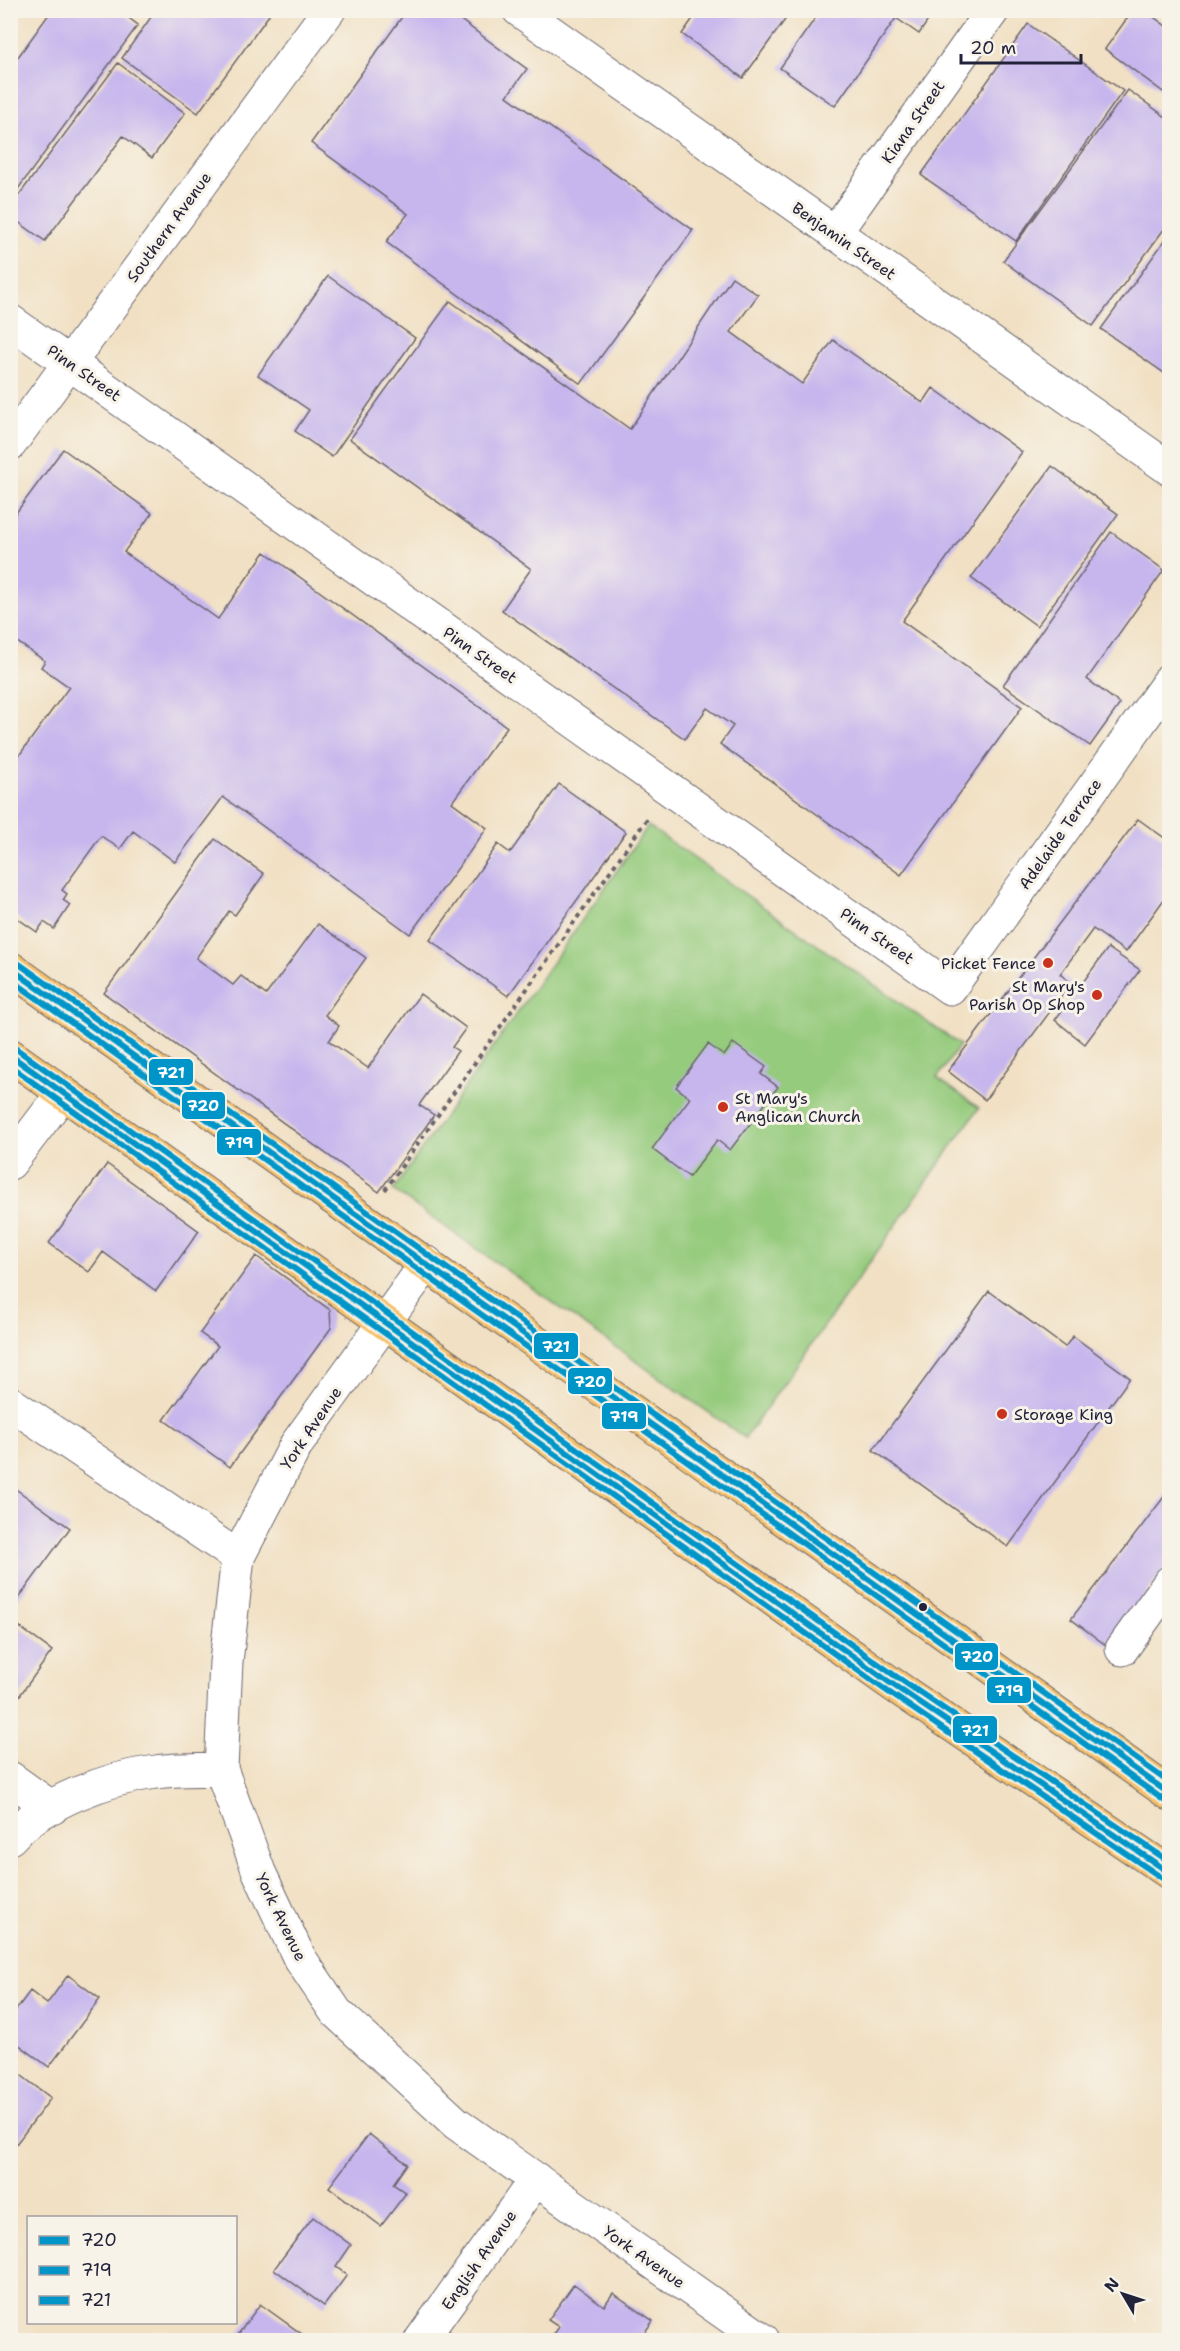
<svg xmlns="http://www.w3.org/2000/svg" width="1180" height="2351" font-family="'Shantell Sans',sans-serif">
<rect width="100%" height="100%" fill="#f7f3e8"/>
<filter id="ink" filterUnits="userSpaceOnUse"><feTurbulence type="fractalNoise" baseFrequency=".0167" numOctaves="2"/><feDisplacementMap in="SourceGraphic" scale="12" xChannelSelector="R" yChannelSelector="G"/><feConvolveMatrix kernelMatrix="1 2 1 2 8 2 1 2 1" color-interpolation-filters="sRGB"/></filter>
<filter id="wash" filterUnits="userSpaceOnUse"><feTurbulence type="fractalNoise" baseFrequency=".008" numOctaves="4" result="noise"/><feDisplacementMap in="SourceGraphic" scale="24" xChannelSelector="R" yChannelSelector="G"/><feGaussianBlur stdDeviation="1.35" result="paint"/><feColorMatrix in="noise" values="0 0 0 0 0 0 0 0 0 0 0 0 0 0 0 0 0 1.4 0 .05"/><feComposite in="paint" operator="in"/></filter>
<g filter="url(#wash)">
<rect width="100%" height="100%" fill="#f1e0c3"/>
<path fill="#95cb7d" stroke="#5c765c" stroke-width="1.5" d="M648,826L960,1045L937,1078L979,1108L745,1438L393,1190Z"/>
<g id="blocks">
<path fill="#c6b6ed" d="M52,10H118L138,25L10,200V68Z
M156,10H266L269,15L198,113L122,58Z
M407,10H447L527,69L507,96L693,230L581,384L386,242L408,214L311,143Z
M699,10H792L743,78L682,34Z
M821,10H935L919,34L896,18L835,106L780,68Z
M1133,10H1144L1170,29V97L1105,49Z
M1028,24L1123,91L1016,241L921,175Z
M118,63L185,113L152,158L123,136L45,241L10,216V207Z
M1128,90L1170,120V221L1093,326L1003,261Z
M1170,233V377L1101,329Z
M328,276L415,338L332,457L295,431L309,410L258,375Z
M732,277L758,295L731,332L802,384L833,340L923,403L933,388L1022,452L902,621L1022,707L901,875L720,744L733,726L707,708L685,739L502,610L531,569L350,439L450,301L630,429Z
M63,449L152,513L124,552L218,619L265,552L507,727L452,802L487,828L410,934L223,797L175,862L133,831L120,849L101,836L62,890L67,894L63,900L70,905L54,929L44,922L37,932L10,913V768L69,687L41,667L45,661L10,637V521Z
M1052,466L1118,514L1037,626L971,578Z
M1111,532L1164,570L1087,679L1120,704L1090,746L1003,685Z
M559,784L626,832L508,996L430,940L498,844L510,853Z
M1138,819L1170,842V891L1126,952L1093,929L1060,974L1071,983L985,1100L948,1071Z
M215,839L264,874L235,915L229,911L196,958L233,985L241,976L266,995L318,924L366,958L325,1015L339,1026L329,1041L368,1068L420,994L466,1028L452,1047L458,1051L419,1105L434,1115L379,1192L104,993Z
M1108,948L1140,970L1085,1044L1055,1020Z
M733,1043L766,1067L761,1074L778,1087L730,1150L717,1140L689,1177L652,1149L690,1098L676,1087L708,1044L724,1056Z
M107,1164L199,1231L156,1291L103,1252L89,1272L49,1243Z
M256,1256L330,1310L331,1328L230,1467L164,1420L218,1346L200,1333Z
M989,1291L1065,1347L1073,1336L1130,1378L1008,1547L873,1450Z
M10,1485L70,1528L10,1610Z
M1170,1489V1562L1107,1646L1071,1619Z
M10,1620L52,1651L10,1709Z
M68,1975L100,1999L49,2067L10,2038V2018L30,1991L47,2004Z
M10,2067L51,2098L10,2152Z
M369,2134L407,2164L393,2184L406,2193L381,2226L329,2187Z
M313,2217L351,2245L336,2267L347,2275L324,2306L274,2269Z
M574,2284L604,2306L613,2293L653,2321L639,2340H550L559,2327L548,2320Z
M260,2304L303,2335L299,2340H234Z"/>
</g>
</g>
<g filter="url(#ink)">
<use href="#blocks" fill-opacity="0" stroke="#6a646b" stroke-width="1.5"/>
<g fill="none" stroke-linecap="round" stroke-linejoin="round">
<g stroke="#6a646b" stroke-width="35">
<path id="minor" d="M519,10L1170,469
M834,234L993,10
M10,321L950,988L1170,680
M10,444L329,10
M10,1163L63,1093
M427,1263L296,1445L238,1557L226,1662L221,1769L259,1872L299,1957L336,2012L456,2123L763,2340
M10,1403L238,1557
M1122,1649L1170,1582
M10,1778L52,1808
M10,1838C43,1802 107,1778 156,1772C177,1769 199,1770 221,1769
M421,2340L536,2179"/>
</g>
<g stroke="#6a646b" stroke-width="35">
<path id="highway" d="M10,968L1170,1794
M10,1055L889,1682L1170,1873"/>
</g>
<path stroke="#6a646b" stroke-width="4" stroke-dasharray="4.5 4.5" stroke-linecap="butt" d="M385,1190L647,819"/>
<use href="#minor" stroke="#fff" stroke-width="33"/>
<use href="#highway" stroke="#f6c06b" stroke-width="33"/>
<g stroke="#f7f3e8" stroke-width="10">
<path id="bus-1" d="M10,968L1170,1794
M10,1055L889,1682L1170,1873"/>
</g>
<g stroke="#f7f3e8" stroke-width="10">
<path id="bus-2" d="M10,979L1165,1801
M10,1066L884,1689L1165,1880"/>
</g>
<g stroke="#f7f3e8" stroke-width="10">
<path id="bus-3" d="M15,961L1170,1783
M15,1048L894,1675L1170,1862"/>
</g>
<use href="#bus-1" stroke="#0095c8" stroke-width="6"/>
<use href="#bus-2" stroke="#0095c8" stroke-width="6"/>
<use href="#bus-3" stroke="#0095c8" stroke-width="6"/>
</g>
</g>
<g fill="#c8321e" stroke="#f7f3e8" stroke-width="2">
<circle cx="1048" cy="963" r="6"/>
<circle cx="1097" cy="995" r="6"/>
<circle cx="723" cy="1107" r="6"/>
<circle cx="1002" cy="1414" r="6"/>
</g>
<circle fill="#22223b" stroke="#f7f3e8" stroke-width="2" cx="923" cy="1607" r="5"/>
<g text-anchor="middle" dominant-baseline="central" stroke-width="6" stroke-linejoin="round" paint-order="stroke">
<g font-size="16" fill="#22223b" stroke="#f7f3e8">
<text transform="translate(913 122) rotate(-55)">Kiana Street</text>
<text transform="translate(169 227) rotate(-54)">Southern Avenue</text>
<text transform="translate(844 241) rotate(35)">Benjamin Street</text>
<text transform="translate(84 373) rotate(35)">Pinn Street</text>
<text transform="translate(480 655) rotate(35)">Pinn Street</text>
<text transform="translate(1060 834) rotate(-55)">Adelaide Terrace</text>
<text transform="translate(877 936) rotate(35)">Pinn Street</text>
<text transform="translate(311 1428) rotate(-56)">York Avenue</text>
<text transform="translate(281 1917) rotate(64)">York Avenue</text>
<text transform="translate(644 2257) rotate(35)">York Avenue</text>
<text transform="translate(479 2260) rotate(-55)">English Avenue</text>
</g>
<g font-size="16" fill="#22223b" stroke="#f7f3e8" text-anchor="end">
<text x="1036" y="963">Picket Fence</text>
<text x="1085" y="986">St Mary's<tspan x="1085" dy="18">Parish Op Shop</tspan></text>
<text x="735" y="1098" text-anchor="start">St Mary's<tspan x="735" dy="18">Anglican Church</tspan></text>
<text x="1014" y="1414" text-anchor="start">Storage King</text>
</g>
</g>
<g stroke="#f7f3e8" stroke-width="2">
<rect x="148" y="1058" width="46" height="28" rx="6" fill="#0095c8"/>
<rect x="181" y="1091" width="45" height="29" rx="6" fill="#0095c8"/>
<rect x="216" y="1128" width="46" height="28" rx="6" fill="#0095c8"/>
<rect x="533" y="1332" width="46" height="28" rx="6" fill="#0095c8"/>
<rect x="567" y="1367" width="46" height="28" rx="6" fill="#0095c8"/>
<rect x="601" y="1402" width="46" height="28" rx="6" fill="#0095c8"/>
<rect x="954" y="1642" width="45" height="29" rx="6" fill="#0095c8"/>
<rect x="986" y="1676" width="46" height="28" rx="6" fill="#0095c8"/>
<rect x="952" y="1715" width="46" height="29" rx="6" fill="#0095c8"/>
</g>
<g font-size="16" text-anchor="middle" font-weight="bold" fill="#fff">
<text x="171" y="1078">721</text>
<text x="203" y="1111">720</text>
<text x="239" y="1148">719</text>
<text x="556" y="1352">721</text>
<text x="590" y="1387">720</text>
<text x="624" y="1422">719</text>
<text x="977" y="1662">720</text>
<text x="1009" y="1696">719</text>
<text x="975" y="1736">721</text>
</g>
<rect width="1180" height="2351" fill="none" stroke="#f7f3e8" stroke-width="36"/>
<rect x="27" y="2216" width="210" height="108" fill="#f7f3e8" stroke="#a29fa3" stroke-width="1.5"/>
<rect x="39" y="2236" width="30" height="9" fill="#0095c8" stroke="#a29fa3" stroke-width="1.5"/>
<text x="81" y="2246" font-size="18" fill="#22223b">720</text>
<rect x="39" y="2266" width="30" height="9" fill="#0095c8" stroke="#a29fa3" stroke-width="1.5"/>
<text x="81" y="2276" font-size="18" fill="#22223b">719</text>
<rect x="39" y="2296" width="30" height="9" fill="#0095c8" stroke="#a29fa3" stroke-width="1.5"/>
<text x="81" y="2306" font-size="18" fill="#22223b">721</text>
<g transform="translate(1123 2294) rotate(309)" stroke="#f7f3e8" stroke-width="4.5" paint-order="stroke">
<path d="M0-4.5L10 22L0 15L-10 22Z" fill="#22223b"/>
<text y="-9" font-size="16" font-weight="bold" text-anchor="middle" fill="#22223b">N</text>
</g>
<path d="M961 54v9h120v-9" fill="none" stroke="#22223b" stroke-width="3"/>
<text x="970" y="54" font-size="18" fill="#22223b" stroke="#f7f3e8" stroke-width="4.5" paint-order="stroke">20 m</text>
</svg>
